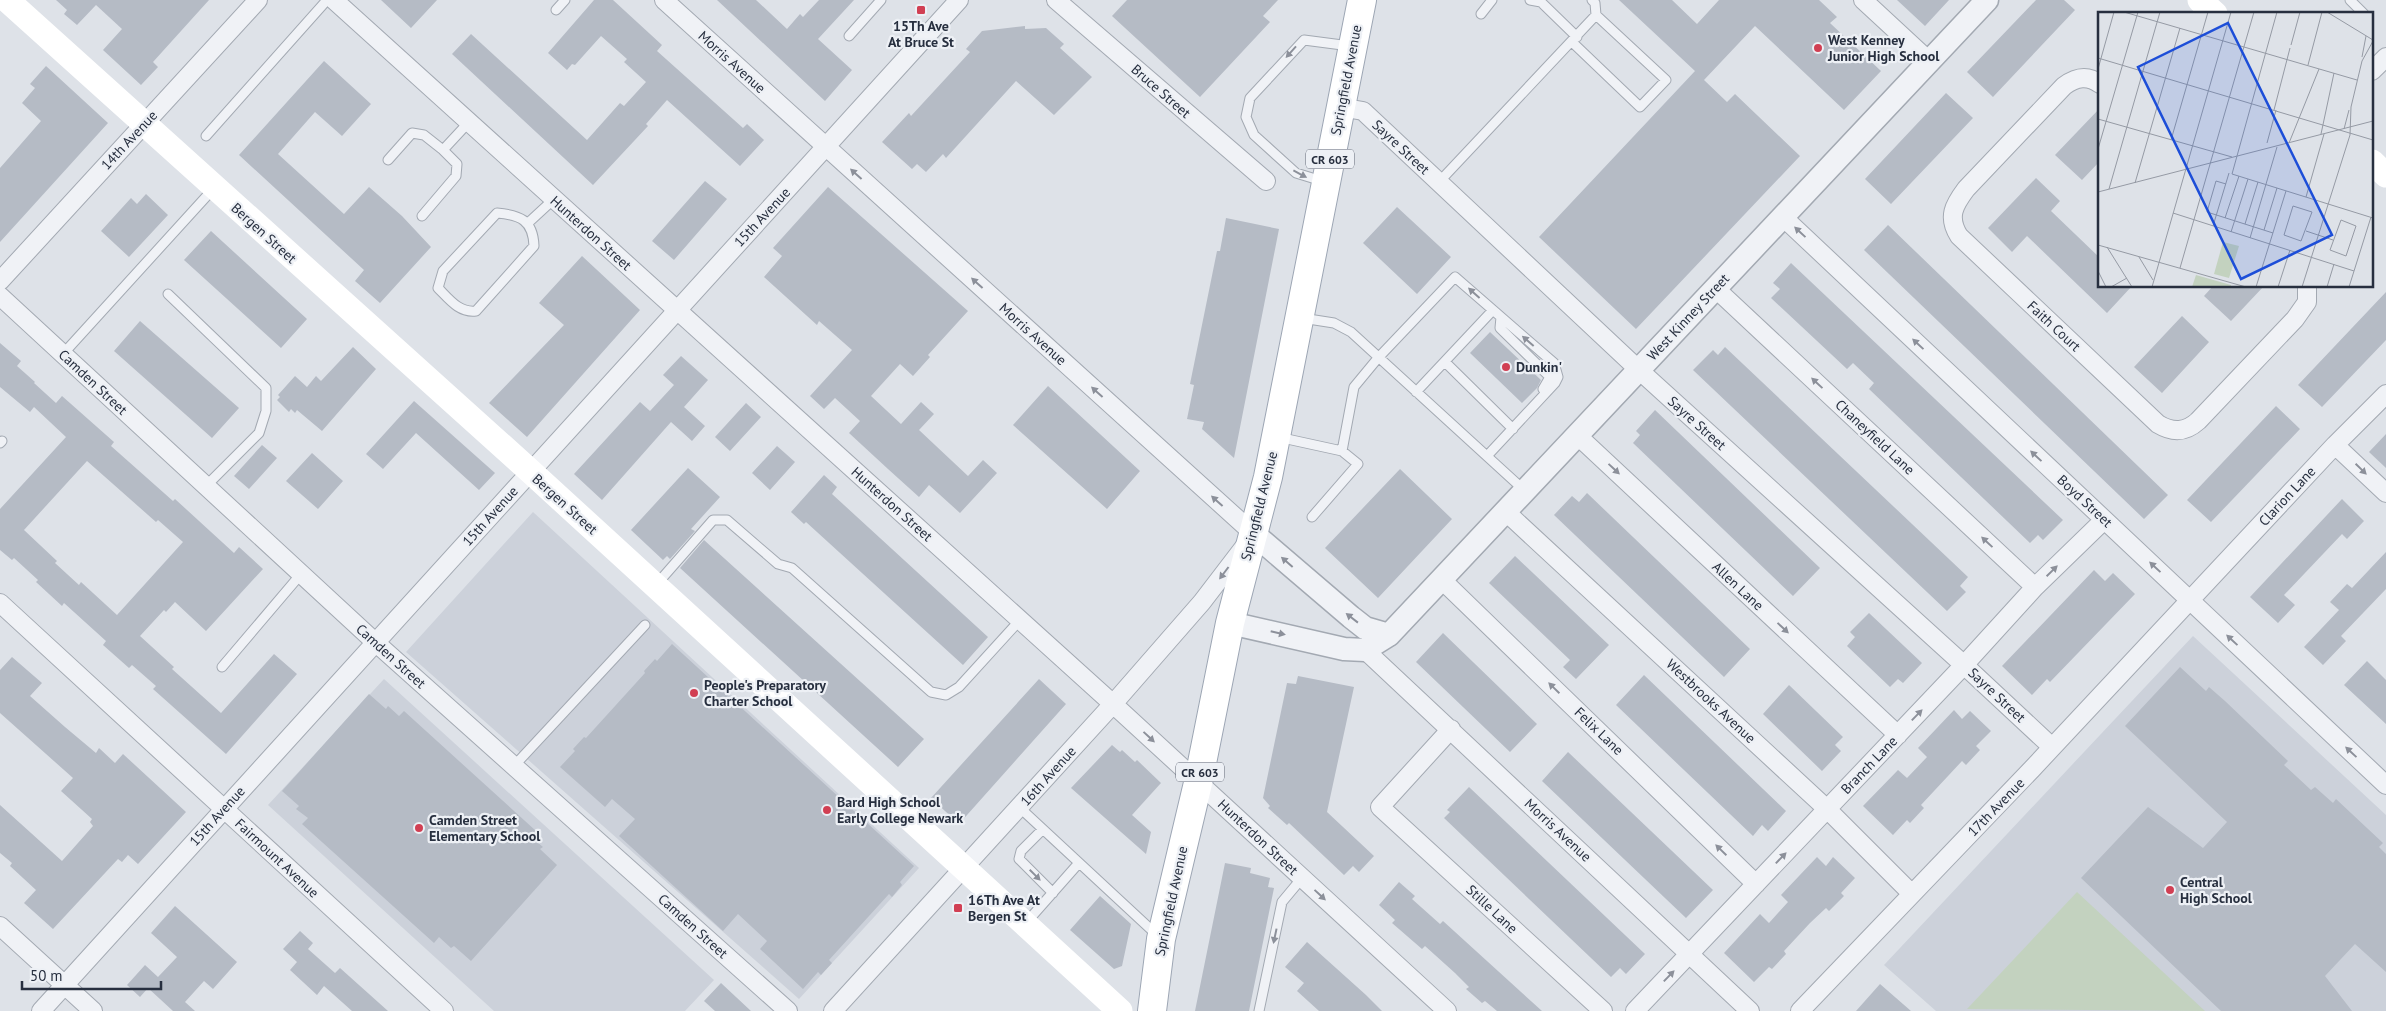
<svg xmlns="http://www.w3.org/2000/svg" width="2386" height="1011" font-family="'PT Sans',sans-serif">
<rect width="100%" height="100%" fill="#dee2e8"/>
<path fill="#ccd1da" d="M533,512L919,868L799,999L406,652Z
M2193,636L2386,815V1011H1936L1884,965Z
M384,679L714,980L685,1011H494L268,805Z"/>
<path fill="#c3d2bf" d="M2077,892L2205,1011L1967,1009Z"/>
<path fill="#b5bbc5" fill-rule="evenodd" d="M56,0H209L153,62L158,67L141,85L103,50L122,29L96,5L77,25L64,14L67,10Z
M381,0H437L411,28Z
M594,0H613L662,45L657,51L743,128L747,124L764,140L740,166L667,100L646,124L648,126L593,185L452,54L471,34L587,140L620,103L624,106L646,82L624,62L627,59L601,36L575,65L572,64L567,70L548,53Z
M717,0H756L787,29L800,14L803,17L819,0H854L818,39L852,70L825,101Z
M1127,0H1278L1263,16L1270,22L1200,97L1112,16Z
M1619,0H1672L1697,24L1719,0H1819L1837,17L1830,23L1881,71L1844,110L1755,26L1704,80L1727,102L1735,94L1800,156L1636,329L1539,237L1695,71Z
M1897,0H1949L1925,26Z
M2036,0H2064L2075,10L1993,97L1967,72Z
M1025,26V29L1046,28L1064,44L1060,48L1092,77L1054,115L1016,81L946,158L943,154L926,172L917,164L912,169L882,142L909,113L911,116L970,52L966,49L982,31Z
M324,61L371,104L342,136L315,112L278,154L344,214L369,187L402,216L431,247L380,303L355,281L364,270L239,155Z
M46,66L108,123L0,242V168L41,121L22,103L35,88L30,84Z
M1946,93L1973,118L1891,204L1865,179Z
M2100,108V161L2082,180L2055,155Z
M2036,178L2060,201L2051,211L2100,258V286H2132L2107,313L2027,236L2012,252L1988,228Z
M705,181L727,199L674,260L652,241Z
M828,187L968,311L928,355L930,357L913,376L900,364L871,396L901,424L921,402L934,414L919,430L968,476L983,460L997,473L960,513L929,485L919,497L888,469L849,433L860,421L835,398L824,409L810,396L852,350L819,321L817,325L764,277L782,256L773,248Z
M146,194L168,215L129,257L101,231L131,198L137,204Z
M1397,207L1451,257L1417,294L1363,243Z
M1226,218L1279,229L1234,458L1202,429L1204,422L1187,419L1194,385L1190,384L1217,251H1220Z
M1888,225L2168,495L2144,519L1864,250Z
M211,231L307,319L281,348L184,260Z
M582,256L640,310L527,437L489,403L564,325L539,303Z
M1791,263L2063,520L2043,540L2038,535L2030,543L1869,389L1874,383L1853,363L1847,369L1771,298L1780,289L1773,283Z
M2213,286H2264L2231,321L2204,296Z
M2386,292V340L2322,407L2298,385Z
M2182,316L2209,342L2162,393L2134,367Z
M140,321L239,408L212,438L114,351Z
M1490,332L1541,380L1537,388L1522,403L1470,353Z
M0,343L21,361L17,366L35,382L34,383L56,403L62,396L114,442L111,446L173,501L175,499L234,553L239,547L263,569L206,631L175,602L166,612L164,610L140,636L174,667L172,669L221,713L274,654L297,674L226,754L153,689L156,686L132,665L129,668L103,645L106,641L64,603L62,606L36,582L38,580L14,558L12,560L0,550V509L66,437L34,407L30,412L0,387ZM87,461L156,522L158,520L183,542L117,615L81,582L79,585L55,563L57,561L24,530Z
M353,347L376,369L322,431L297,410L295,413L291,409L289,412L277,400L280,397L278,395L295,376L307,387L316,376L321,381Z
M1725,347L1968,577L1960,586L1966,592L1947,611L1693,370L1713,350L1718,355Z
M681,356L708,380L684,407L705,426L692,441L671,422L602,500L574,474L640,402L650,411L674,385L663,375Z
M1048,386L1140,471L1107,509L1013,425Z
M414,401L495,473L479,490L416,433L383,469L366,454Z
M746,403L761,417L730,451L715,437Z
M2276,406L2300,429L2211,522L2187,500Z
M1655,410L1820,568L1793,596L1633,443L1640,435L1636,431Z
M2386,434V468L2369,452Z
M262,445L277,458L249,489L234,476Z
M777,446L795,462L770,490L752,473Z
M312,453L343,481L318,509L286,481Z
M688,468L720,497L691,529L695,531L670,559L667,556L663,560L631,530Z
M1400,469L1452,519L1378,598L1325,548Z
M824,475L837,487L832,494L988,637L963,665L806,522L804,524L791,512Z
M1587,493L1750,649L1724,677L1554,515L1572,496L1579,502Z
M2342,499L2364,521L2347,539L2342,534L2284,595L2295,605L2278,623L2250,597Z
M704,540L924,739L898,767L680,568Z
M2386,552V589L2341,636L2346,641L2323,665L2304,647L2339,610L2330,602L2347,584L2352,588Z
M1515,556L1609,645L1576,679L1563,667L1570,660L1489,583Z
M2094,570L2105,581L2113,573L2135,594L2050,682L2047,679L2032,695L2002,666Z
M1869,613L1922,663L1903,683L1898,679L1890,687L1847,646L1855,637L1850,632Z
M1443,633L1537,724L1510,752L1416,662Z
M672,644L914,866L900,882L902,885L892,897L889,894L829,960L832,963L821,975L818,972L803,989L760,949L767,941L738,914L723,931L619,836L635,819L612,799L605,807L560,767L575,751L573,749L584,737L586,738L645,673L644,671L655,659L657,661Z
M12,657L42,683L30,696L65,727L96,753L99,748L115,763L123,754L186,812L138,864L128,855L122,862L118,859L53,929L24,903L36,890L10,866L12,863L0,853V805L62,861L93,826L90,822L92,819L61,791L73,778L0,713V670Z
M2367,661L2386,680V724L2344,685Z
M2180,667L2206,691L2209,687L2225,701L2288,761L2284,765L2311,790L2315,787L2333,803L2336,799L2383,843L2379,847L2386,854V972L2355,944L2325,976L2352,1011H2221L2081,878L2148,807L2203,848L2227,822L2125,726Z
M1644,675L1786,811L1768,831L1762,825L1753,836L1616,705Z
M1298,676L1354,687L1327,812L1374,856L1359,872L1353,866L1344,875L1289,823L1287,825L1268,808L1270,806L1263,798L1287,683L1296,684Z
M1039,679L1066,704L959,824L931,798Z
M1789,685L1843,737L1835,745L1841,751L1822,771L1763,714Z
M369,694L386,709L388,706L399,716L404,711L536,831L531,837L543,847L540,849L557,865L471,961L454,946L451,948L439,937L434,943L302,824L308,818L296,809L299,806L282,791Z
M1954,710L1962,719L1970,711L1991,731L1976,746L1980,750L1966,765L1962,761L1921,805L1924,808L1910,823L1907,820L1893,835L1863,806L1898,770L1907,778L1927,757L1918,748Z
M1112,745L1120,752L1122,750L1135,762L1137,760L1161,783L1132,815L1151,832L1146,854L1071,788Z
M1568,752L1713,890L1686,918L1542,781Z
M1469,787L1645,954L1626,974L1620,968L1611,977L1444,818L1450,812L1447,810Z
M1817,857L1826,866L1833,857L1855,878L1841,893L1844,896L1829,911L1826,908L1810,923L1784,951L1786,954L1772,969L1769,967L1754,982L1724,953L1760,914L1769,923L1788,902L1781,895Z
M1225,863L1251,868L1250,873L1270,878L1268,887L1274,888L1249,1011H1195Z
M1399,882L1415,896L1412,899L1440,924L1443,921L1542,1011H1497L1485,1001L1482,1003L1466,989L1469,987L1455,973L1425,946L1422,949L1392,923L1395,920L1379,905Z
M1100,896L1131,924L1122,966L1114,969L1070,930Z
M175,906L237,962L213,989L204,981L185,1002L195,1011H173L148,988L140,997L127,985L145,965L158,977L177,957L151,933Z
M300,931L313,943L308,949L335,973L340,968L388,1011H352L324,986L317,995L290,970L297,962L283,949Z
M1307,942L1366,995L1382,1011H1319L1297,991L1304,983L1285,967Z
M721,983L751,1011H715L704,1001Z
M1880,984L1911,1011H1856Z"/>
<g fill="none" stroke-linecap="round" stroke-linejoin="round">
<g stroke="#a3a9b2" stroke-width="11">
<path id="service" d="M1530,0L1541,2L1577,37
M1592,0L1595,3L1596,15
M2350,0L2364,14
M556,10L565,0
M1481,14L1492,0
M849,36L881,0
M206,136L327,0
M388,160L412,133L424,135L443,150
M1322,181L1296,173L1254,135L1246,117L1250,98L1304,40L1350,46
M1439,182L1596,15L1666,80L1640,107L1572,42
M497,213C520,215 533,220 534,246L476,311C459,313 449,299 438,288L443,271Z
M422,216L456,176L457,164L443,150L469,122
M528,223L554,199
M168,294L266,388V411L259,433L206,486
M1501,317L1500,328L1550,377L1543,389
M1302,318L1334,323L1351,332L1525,491
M63,354L214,188
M1445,362L1513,429
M1416,392L1493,310
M1278,437L1342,451L1358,464L1312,517
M0,443L2,441
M1342,451L1354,387L1378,358L1455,277L1554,363L1558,377L1555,383L1487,456
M656,585L713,520H727L778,564L792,568L931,692L946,695L959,687L1020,620
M222,667L301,574
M514,766L645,625
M1019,807L1158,936
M1042,830L1021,851L1019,859L1053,893
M1025,924L1078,864
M1259,1011L1282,902L1302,878"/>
</g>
<g stroke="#a3a9b2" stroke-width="20">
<path id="minor" d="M334,0L1113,704L1447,1011
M664,0L1254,534L1202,602L1113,704L833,1011
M1056,0L1266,181
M1863,0L1929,61
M2372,71L2386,57
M2100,84C2088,75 2076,77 2064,86L1966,189C1954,205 1947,217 1959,236L2158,424C2173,433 2186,432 2198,421L2295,319L2307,302V286
M1340,107L1363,111L1639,370L1964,665L2052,747
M1783,217L2386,785
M0,281L258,0
M1715,288L2035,587
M0,296L375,642L788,1011
M1578,436L1898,735
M2335,445L2386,493
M1506,512L1827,809L1912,894
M1441,579L1756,884
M0,603L444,1011
M1365,650L1750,1011
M1451,729L1380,807L1603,1011
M0,926L93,1011
M41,1011L959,0
M1635,1011L1964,665L2035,587L2104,520
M1800,1011L2032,769L2335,445L2386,394"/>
</g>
<g stroke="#a3a9b2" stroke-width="25">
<path id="tertiary" d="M1254,534L1351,617L1365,628L1389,635
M1230,623L1344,649L1365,650L1389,635L1987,0"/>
</g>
<g stroke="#9da6b4" stroke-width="30">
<path id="primary" d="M1152,1011L1161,939L1198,783L1230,623L1268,477L1362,0"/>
</g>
<use href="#service" stroke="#f0f2f6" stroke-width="9"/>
<use href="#minor" stroke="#f0f2f6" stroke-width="18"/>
<use href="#tertiary" stroke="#f0f2f6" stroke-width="22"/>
<path stroke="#fff" stroke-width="25" d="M7,0L530,471L1120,1011
M2200,0L2215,14
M2372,162L2386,175"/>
<use href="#primary" stroke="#fff" stroke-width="28"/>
</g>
<defs><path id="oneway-solid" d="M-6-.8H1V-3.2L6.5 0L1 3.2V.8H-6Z" transform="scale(1.25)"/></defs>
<g fill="#8c909a">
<use href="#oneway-solid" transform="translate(1291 52) rotate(132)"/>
<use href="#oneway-solid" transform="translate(856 174) rotate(-138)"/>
<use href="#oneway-solid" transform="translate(1300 174) rotate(28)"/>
<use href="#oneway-solid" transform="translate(1800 232) rotate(-137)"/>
<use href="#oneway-solid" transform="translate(977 283) rotate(-138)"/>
<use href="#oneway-solid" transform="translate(1474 293) rotate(-138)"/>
<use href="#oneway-solid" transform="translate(1528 341) rotate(-139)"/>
<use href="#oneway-solid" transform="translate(1918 344) rotate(-137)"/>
<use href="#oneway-solid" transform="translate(1817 383) rotate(-137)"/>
<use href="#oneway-solid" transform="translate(1097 392) rotate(-138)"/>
<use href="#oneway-solid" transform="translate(2036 456) rotate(-137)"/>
<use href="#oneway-solid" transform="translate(1614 469) rotate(43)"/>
<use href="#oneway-solid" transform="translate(2361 469) rotate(44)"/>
<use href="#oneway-solid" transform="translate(1217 501) rotate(-138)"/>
<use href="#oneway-solid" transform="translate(1987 542) rotate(-137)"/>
<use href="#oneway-solid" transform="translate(1287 562) rotate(-139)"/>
<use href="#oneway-solid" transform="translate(2155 567) rotate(-137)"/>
<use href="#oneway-solid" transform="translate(2052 571) rotate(-44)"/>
<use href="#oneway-solid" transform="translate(1224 573) rotate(127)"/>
<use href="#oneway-solid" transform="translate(1352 618) rotate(-142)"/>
<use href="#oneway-solid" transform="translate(1783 628) rotate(43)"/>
<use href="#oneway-solid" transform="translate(1278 633) rotate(13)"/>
<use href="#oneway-solid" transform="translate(2232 640) rotate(-137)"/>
<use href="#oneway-solid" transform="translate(1554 688) rotate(-136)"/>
<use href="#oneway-solid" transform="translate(1917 715) rotate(-46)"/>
<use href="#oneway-solid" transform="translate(1149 737) rotate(43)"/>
<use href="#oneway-solid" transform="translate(2351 752) rotate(-137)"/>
<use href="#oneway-solid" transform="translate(1721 850) rotate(-136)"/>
<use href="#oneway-solid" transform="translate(1781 858) rotate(-46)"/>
<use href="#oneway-solid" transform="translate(1035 875) rotate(45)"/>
<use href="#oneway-solid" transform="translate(1320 895) rotate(43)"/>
<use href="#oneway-solid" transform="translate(1275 936) rotate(102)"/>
<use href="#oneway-solid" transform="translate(1669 976) rotate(-46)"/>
</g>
<g fill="#d13f53" stroke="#edf0f5" stroke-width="2">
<rect x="916" y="5" width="10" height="10" rx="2.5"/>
<circle cx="1818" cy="48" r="5"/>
<circle cx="1506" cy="367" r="5"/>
<circle cx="694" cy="693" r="5"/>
<circle cx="827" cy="810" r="5"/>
<circle cx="419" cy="828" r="5"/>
<circle cx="2170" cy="890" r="5"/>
<rect x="953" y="903" width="10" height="10" rx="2.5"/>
</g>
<g text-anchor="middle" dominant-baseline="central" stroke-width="4.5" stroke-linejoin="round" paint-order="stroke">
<g fill="#edf0f5" stroke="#626976" stroke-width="1">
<rect x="1306" y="149.5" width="48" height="19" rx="4"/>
<rect x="1176" y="762.5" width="48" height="19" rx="4"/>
</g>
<g font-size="12" font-weight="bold" fill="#272f3f">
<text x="1330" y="159">CR 603</text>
<text x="1200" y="772">CR 603</text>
</g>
<g font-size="14" font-weight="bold" fill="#272f3f" stroke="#edf0f5" text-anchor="start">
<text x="921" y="26" text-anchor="middle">15Th Ave<tspan x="921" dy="16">At Bruce St</tspan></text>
<text x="1828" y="40">West Kenney<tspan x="1828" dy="16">Junior High School</tspan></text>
<text x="1516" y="367">Dunkin'</text>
<text x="704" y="685">People's Preparatory<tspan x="704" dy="16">Charter School</tspan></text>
<text x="837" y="802">Bard High School<tspan x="837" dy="16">Early College Newark</tspan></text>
<text x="429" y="820">Camden Street<tspan x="429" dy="16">Elementary School</tspan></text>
<text x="2180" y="882">Central<tspan x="2180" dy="16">High School</tspan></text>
<text x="968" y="900">16Th Ave At<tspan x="968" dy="16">Bergen St</tspan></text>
</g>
<g font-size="14" fill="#272f3f" stroke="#edf0f5">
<text transform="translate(732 62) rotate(42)">Morris Avenue</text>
<text transform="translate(1346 80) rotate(-79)">Springfield Avenue</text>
<text transform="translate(1161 91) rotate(41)">Bruce Street</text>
<text transform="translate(129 140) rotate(-47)">14th Avenue</text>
<text transform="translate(1401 147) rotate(43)">Sayre Street</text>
<text transform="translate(762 217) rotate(-47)">15th Avenue</text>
<text transform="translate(264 233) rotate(42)">Bergen Street</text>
<text transform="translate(591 233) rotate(42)">Hunterdon Street</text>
<text transform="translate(1688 317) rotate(-47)">West Kinney Street</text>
<text transform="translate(2054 326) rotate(43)">Faith Court</text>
<text transform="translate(1033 334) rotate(42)">Morris Avenue</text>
<text transform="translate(93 382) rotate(43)">Camden Street</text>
<text transform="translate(1697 423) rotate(42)">Sayre Street</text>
<text transform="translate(1875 437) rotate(43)">Chaneyfield Lane</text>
<text transform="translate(2287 496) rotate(-47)">Clarion Lane</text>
<text transform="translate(2085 501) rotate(43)">Boyd Street</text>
<text transform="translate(565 504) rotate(42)">Bergen Street</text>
<text transform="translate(892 504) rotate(42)">Hunterdon Street</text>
<text transform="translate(1259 506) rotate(-76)">Springfield Avenue</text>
<text transform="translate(490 516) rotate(-48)">15th Avenue</text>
<text transform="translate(1738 586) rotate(43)">Allen Lane</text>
<text transform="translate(391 656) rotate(42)">Camden Street</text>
<text transform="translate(1997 695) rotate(43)">Sayre Street</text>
<text transform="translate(1711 701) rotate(43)">Westbrooks Avenue</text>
<text transform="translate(1599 731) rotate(44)">Felix Lane</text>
<text transform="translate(1869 765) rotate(-46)">Branch Lane</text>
<text transform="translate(1048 776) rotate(-48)">16th Avenue</text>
<text transform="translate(1996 807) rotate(-46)">17th Avenue</text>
<text transform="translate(217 816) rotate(-48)">15th Avenue</text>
<text transform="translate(1558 830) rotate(43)">Morris Avenue</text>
<text transform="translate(1258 837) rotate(43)">Hunterdon Street</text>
<text transform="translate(277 858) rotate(43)">Fairmount Avenue</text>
<text transform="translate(1171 901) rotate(-78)">Springfield Avenue</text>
<text transform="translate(1492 909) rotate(43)">Stille Lane</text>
<text transform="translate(693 926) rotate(42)">Camden Street</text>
</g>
</g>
<g transform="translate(2098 12)">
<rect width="275" height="275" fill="#dee2e8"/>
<path d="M125,230L141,234L131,266L116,262ZM98,263L133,273V275H94Z" fill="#c3d2bf"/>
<path fill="none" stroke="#959aa4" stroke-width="1" d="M26,0L259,68M229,0L275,28M193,33L202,0M264,45L268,24M0,46L275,128M210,53L224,0M0,57L16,0M176,98L192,36M0,107L134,145M246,117L251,98M223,122L236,61M73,128L110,0M169,131L178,98M191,131L221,57M0,137L40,0M134,162L179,0M134,162L275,206M37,171L82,16M128,172L118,169L109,200L175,221M11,177L62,0M0,180L275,109M208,185L226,122M195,194L214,200L203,229L186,223ZM75,201L256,259M127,206L141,164M243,208L258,214L248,244L232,238ZM147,212L160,170M115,214L131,161M166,218L179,176M208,219L235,228M133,220L150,167M152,226L179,135M0,233L148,275M9,235L34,275M41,245L55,268M82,256L156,0M0,259L8,275M13,275L29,266M54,275L133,0M158,275L188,179M180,275L192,238M204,275L252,123L253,95L264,49L275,29M229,275L236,252M251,275L273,205"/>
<path fill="#1d4ed8" fill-opacity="0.15" stroke="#1d4ed8" stroke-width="2.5" d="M130,11L234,223L143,267L40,55Z"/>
<rect width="275" height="275" fill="none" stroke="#272f3f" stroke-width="2.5"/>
</g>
<path d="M22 981v8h139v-8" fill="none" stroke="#272f3f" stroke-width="2.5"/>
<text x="30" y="981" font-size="15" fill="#272f3f" stroke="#edf0f5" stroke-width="4" paint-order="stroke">50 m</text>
</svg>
